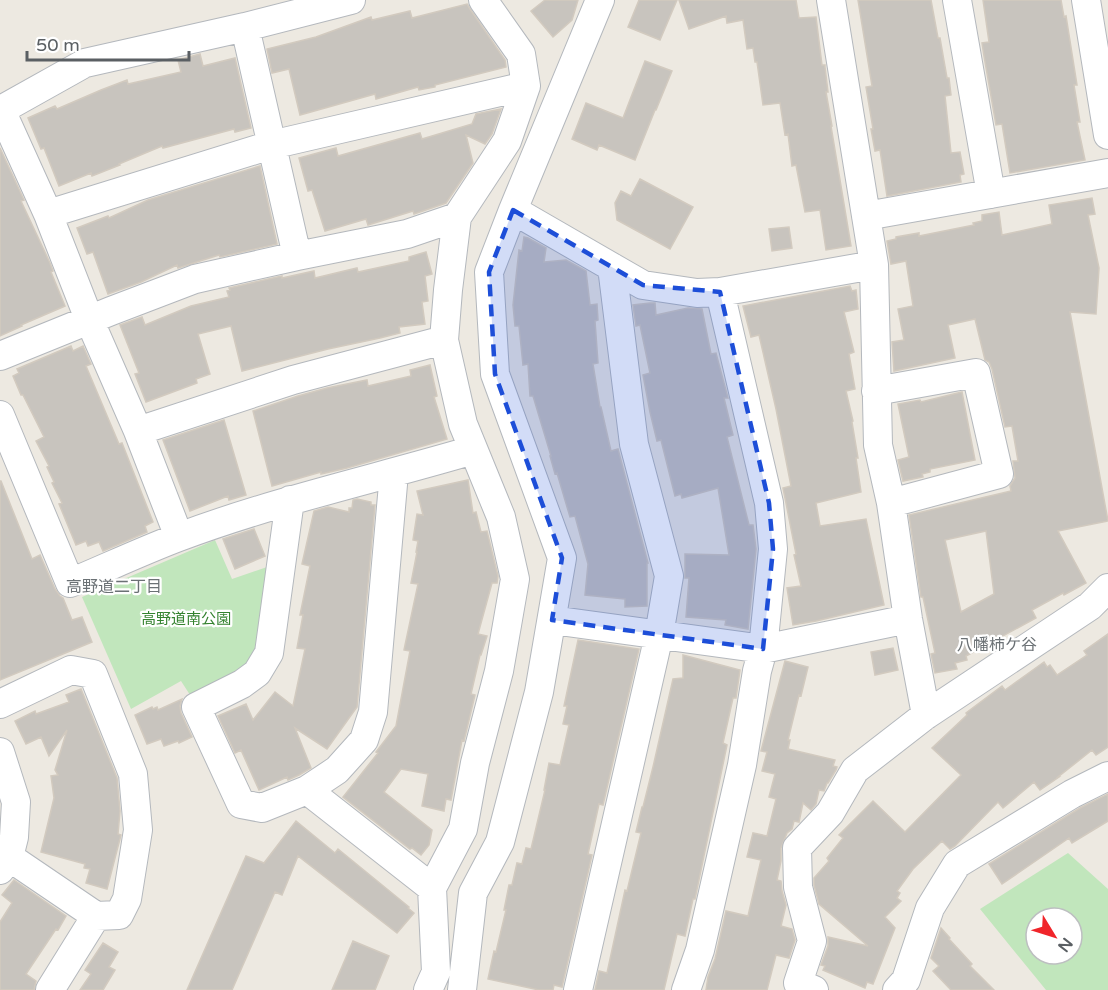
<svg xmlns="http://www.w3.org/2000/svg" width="1108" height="990" font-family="'Varela Round','Noto Sans JP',sans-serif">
<rect width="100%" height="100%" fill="#ede9e1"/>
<path fill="#c1e6bc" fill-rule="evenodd" d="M215,540L232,579L270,566L262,647L249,669L192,698L181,681L131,709L82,597Z
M1068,853L1108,889V990H1046L980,909ZM1036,918H1072V954H1036Z"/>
<path fill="#c8c4be" stroke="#d2cabf" stroke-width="1.5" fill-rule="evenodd" d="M545,0H578L572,20L553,37L531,11Z
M639,0H677L660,40L628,27Z
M679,0H796L799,18L816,17L822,65H825V67L828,92H826L832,126H831L851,246L826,250L820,210L805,212L796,165L792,166L788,134L785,135L780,103L763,105L757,62H755L753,48L747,49L743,20L727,23L726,16L689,29Z
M858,0H931L938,38H940L947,78H949L951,95L945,96L951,153L960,152L964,174L960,175L961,182L887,196L880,150L875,151L871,129H873L866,87L872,86Z
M983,0H1061L1064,17L1066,16L1077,85H1074L1080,122H1077L1085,160L1010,173L1002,124L996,125L984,56L982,43L989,42Z
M467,4L470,9L505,60L506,67L435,85V87L419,90L418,87L376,99L375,94L300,115L289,69L272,73L267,49L316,37L371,17L372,20L410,11L412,18Z
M200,54L203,66L235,58L251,128L235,132L234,129L163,148L162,146L119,164L120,165L92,176L91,173L59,186L44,148L41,149L28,118L55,106L57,109L101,90L127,80L128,84L181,72L178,60Z
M645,61L672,71L656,110H655L635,160L599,145L597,150L572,139L586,103L623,118Z
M501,109L492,134L485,144L466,135L473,163L446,203L414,214L413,211L368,225L366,219L325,231L312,190L308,191L299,158L336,148L338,156L420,133L422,139L472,124L476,114Z
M0,148L24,200L21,201L50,263L53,271L51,272L65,306L21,325L22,326L0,336Z
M260,166L277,244L220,257L219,255L178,268L177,265L141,282L108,294L93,252L87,254L77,228L108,216L109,218L148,200Z
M640,179L693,207L670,249L617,220L615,203L621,191L631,196Z
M1092,198L1095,214L1088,215L1099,268L1096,314L1070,312L1108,521L1058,531L1086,583L1064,595L1063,593L1032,610L1036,618L966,656L967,660L955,663L957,669L935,673L931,654L935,653L923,597H921L909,515L1011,491L1010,486L1015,478L1013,461H1018L1012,426L1005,427L992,369L989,362L985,360L975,319L948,325L955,358L894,371L892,342L904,340L898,309L913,306L906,261L891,264L887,241L896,239V237L919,233V236L974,225L973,223L982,221V215L999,212L1002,235L1052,224L1049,205ZM986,531L994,594L961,612L945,540Z
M789,227L792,248L772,251L769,229Z
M524,237L528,238L546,248L544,262L566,260L586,271L590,305L597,304L598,320L595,321L598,363L593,364L600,407H601L611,451L618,449L648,563H647V606L625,607V599L585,595L588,564L575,516L570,517L557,473L555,474L550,456H551L533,396H530L528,364L523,365L519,326H515L513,305L519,250L522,251Z
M426,252L432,274L425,276L428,301L422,302L425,324L399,327L400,333L380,338L328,349L242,371L231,326L198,334L210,374L196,379L197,383L146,402L135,374L139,373L120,325L142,317L145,325L191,306L229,297L227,291L230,290L229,288L282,276V278L314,271L315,278L357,268L358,272L409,261V257Z
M850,286L852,291L856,290L858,309L844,312L854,352L849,354L855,389L846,391L853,421L852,422L858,458H856L861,492L816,503L820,526L866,519L884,605L816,621L793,625L787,588L801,586L794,555L796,554L783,488L791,486L776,409L759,335L751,337L743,306Z
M650,303H655L656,315L688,308L702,309L711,354L716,353L728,398H724L733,435L727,437L749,525H753L756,549L748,629L725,625L726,620L686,617L689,578H685V554L729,555L718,488L682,498L681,494L675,496L661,440L657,441L650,412L643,375L650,373L640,325L636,326L633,305Z
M71,346L73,351L83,346L91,364L86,366L119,444L122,443L153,522L145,526L147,532L103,551L99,542L88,546L86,541L76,545L59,504L62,503L52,483L54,482L47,467L49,466L36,441L44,437L23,395H21L13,376L19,373L17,369Z
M430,365L437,396L434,397L447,439L347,468L321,474V472L272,486L253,411L298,396L327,388L367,380L368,386L411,376L410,370Z
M962,392L975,460L930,469V472L922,474L923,477L903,481L898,460L909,457L898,404L920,400L921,402Z
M224,420L246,495L229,500L228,496L190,511L163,440Z
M468,480L473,513L476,512L481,532L487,531L498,576L497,583H492L478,634L487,636L481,655H480L471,694L475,695L464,741L462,740L451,800L446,799L444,811L422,806L428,774L401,769L384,792L432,830L429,845L421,855L412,848L410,849L343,797L378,753L376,752L396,726L410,651L404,650L418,584L411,583L417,552H416L418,541L413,540L417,514L423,515L417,491Z
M0,481H1L32,559L40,555L55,589L60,596L63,598L72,620L82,617L92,642L0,680Z
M357,499L371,502V505H375L357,707L327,749L295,728L311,768L299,775L288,780L287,777L259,790L241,750L235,753L218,716L246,704L253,720L275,692L293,706L305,649L297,648L303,615H300L310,566L302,564L314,511L328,507L349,512V508H352L353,500Z
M254,529L265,556L235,569L223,539Z
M1108,634V747L1096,755L1092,750L1058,777H1059L1040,790L1034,782L1003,808L998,802L955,846L950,849L942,841L913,869L897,891L900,893L897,898L901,901L885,917L895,928L873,984L867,982L865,988L823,970L825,966L821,965L828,946V937L868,946L819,904L814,885V878L829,861L827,858L843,838L839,835L873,801L905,832L961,775L932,748L967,715L966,713L1002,686L1005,690L1044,662L1047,667L1050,665L1057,675L1087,655L1084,651Z
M578,640L639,649L603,805L599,804L588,854L592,855L562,987L554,985L553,990H539L488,979L494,951L496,952L506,910H504L509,885H512L517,863L522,864L526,848L531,849L545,790H544L549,763L560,765L569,725L563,724L567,706H564Z
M893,648L898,670L875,675L871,652Z
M683,655L740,670L736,698H733L723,743L727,745L695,899H693L685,936L677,934L664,990H595L599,971L607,973L625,890L627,891L641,833L636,832L642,807H643L653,767L673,679L683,678Z
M785,661L808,667L801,696L799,695L788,740H790L788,749L835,760L833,766L837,767L836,770L828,783H827L824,791L819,790L816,804L811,810L803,803L799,822L794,821L792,829L787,833L781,848V861L777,880L781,881L782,891L786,905L781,926L792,929L795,940L789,958L776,955L767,990H706L708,977L715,959L726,911L748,916L761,860L747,857L753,833L767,836L776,799L769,797L775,774L762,771L767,752L761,751Z
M81,689L117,778L120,811L118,834L121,835L107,889L86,883L90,869L84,868L85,864L41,852L54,798L51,776L58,775L55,770L67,730L49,756L41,737L26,744L15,721L35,711L36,714L69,702L66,695Z
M182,699L180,706L181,713L192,737L179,743L178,741L164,746L161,739L147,744L135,715L152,707L153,709L157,707L158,710Z
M1108,794V821L1072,843L1069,838L1002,884L989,864L1080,808Z
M296,821L335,853L338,849L409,907L408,908L414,913L397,933L298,856L282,895L275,892L232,990H187L246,856L264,863Z
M14,880L66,916L58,930L56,929L26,974L36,981L34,990H0V922L12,903L2,895Z
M941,928L950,938L949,939L972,964L970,966L994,990H951L933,971L939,966L931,958Z
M353,941L389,956L375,990H332Z
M103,943L118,952L109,967L115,970L103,990H80L91,974L85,970Z"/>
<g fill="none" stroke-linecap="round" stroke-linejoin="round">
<g stroke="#b4b8bd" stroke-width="30">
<path id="minor" d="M831,0L874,265
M957,0L991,194
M1086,0L1108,135
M245,27L297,256
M0,110H1L48,214L271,145L526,86
M1,110L85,63L245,27L351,0
M513,210L643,285L697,293L720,292L874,265L878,445L891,503L908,619L926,715
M48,214L89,319L138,431L179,537
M866,216L1108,173
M0,356L111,311L195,279L297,256L407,234L457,217
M876,391L976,373L999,474L891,503
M0,415L70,583C106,568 142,551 179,537C275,501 375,479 473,450
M138,431L293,380L444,340
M290,500L269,653L257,673L242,684L196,707L241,804L262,808L307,790L432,888
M552,620L763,649L908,619
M0,704L71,670L93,674L133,774L138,830L127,899L119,915L96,916L9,857
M0,752L16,802L14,837L9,857L0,870
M307,790L337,770L364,740L373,712L394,473
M50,990L96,916
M428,990L436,972L432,888L463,829L475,763L499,671L515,579L501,517L463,424L444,340L448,290L457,217L507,141L526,86L521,54L483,0
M462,990L473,893L500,842L539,692L562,558L495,374L489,272L513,210L600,0
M578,990L659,635L669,576L634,444L612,267
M686,990L700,950L742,765L757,671L763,649L773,549L769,503L720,292
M814,990L798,983L812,941L798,887L797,848L830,813L855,770L926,715L1090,606L1108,588
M897,990L906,980L930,908L957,864L1072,794L1108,776"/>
</g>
<use href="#minor" stroke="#fff" stroke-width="28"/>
</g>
<path fill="#1d4ed8" fill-opacity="0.2" stroke="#1d4ed8" stroke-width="4.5" stroke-dasharray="12 8" stroke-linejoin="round" d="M513,210L643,285L720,292L769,503L773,549L763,649L552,620L562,558L495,374L489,272Z"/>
<g text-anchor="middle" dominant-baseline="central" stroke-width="4.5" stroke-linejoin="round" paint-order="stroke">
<g font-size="15" fill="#358330" stroke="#fff">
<text x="186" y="619">高野道南公園</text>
</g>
<g font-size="16" fill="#6b7175" stroke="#fff">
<text x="114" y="587">高野道二丁目</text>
<text x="997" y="645">八幡柿ケ谷</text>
</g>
</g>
<g transform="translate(1054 936) rotate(128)"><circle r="28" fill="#ffffff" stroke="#bdbfc1" stroke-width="1.5"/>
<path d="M0-4.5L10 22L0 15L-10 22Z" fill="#f0252a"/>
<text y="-9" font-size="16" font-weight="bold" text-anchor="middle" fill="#5a5f63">N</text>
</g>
<path d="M27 51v9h162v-9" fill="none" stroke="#5a5f63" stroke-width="3"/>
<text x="36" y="51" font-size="18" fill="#5a5f63" stroke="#ffffff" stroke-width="4.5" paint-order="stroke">50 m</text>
</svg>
